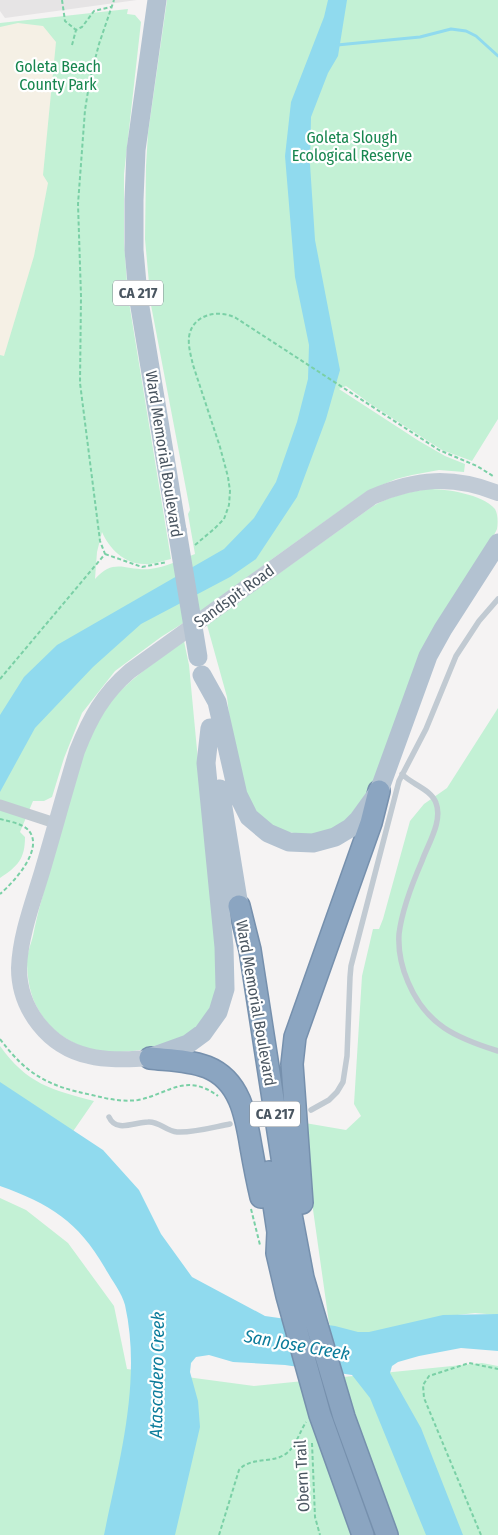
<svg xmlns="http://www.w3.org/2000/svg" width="498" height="1535" font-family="'Fira Sans Condensed',sans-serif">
<rect width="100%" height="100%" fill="#f5f3f3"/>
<path fill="#e6e4e5" d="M0,0H137L5,18L0,11Z"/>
<path fill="#c3f1d5" d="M167,0H498V419L472,461L442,450L372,405L346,386L339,389L419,441L445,456L465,464L464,472L439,470L412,475L396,479L366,492L268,562L204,610L161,637L115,671L82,713L64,758L52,797L44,801H33L20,832L25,837C25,859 18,866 0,878V23L128,9L127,14L135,15L141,22L124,174V242L128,296L171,559C162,561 153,565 144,564C124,564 109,548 102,532L97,552L95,579C114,557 126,571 150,569C166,567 180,560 195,554L188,514L190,510L151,305L145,239L146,166L148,133Z
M428,489C447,489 482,494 495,509C498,514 498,523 497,529L372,786L349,817L339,827L313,836L281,831L261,818L246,796L230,723L227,697L207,625L373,506C391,496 408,492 428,489Z
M184,641L189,665L219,983C216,998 212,1013 201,1024C179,1046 124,1057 94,1050C71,1045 49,1030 38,1009C30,996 27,977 27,961C27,953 31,944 33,936C38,910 46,884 53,859C61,831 69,803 77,775C82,758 86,738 96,722C117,686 152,665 184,641Z
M498,708V1315L475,1313L440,1317L375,1336L332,1329L329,1323L308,1174L305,1123L346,1130L361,1116L354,1104L362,976L373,929H379L383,919L410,821L424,804L447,788Z
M0,1046C27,1084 52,1090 94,1101L56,1156L0,1129Z
M0,1198L26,1210L68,1243L114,1306L127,1369L254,1386L482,1363L498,1366V1535H0Z"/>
<path fill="#f5f0e5" d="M18,23L43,26L56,42L43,175L48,183L34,256L4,356L0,355V27Z"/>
<path fill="#90daee" d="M328,0H347L338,56L328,73L311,117L310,164L315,240L340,370L326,419L297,497L256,559L230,577L141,624L93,667L35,728L0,792V715L24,677L57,645L224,549L254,518L276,482L297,422L308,379L309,345L295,277L285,156L291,102L324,17Z
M0,1082L103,1150L139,1190L161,1234L192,1277L265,1316L335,1326L358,1332H369L443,1315L498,1314V1351L461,1348L419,1356L398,1362L392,1366L390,1373L421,1428L463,1535H426L370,1398L352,1375L285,1365L233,1362L209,1355L196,1357L191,1363L190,1372L198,1401L200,1427L175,1535H104C119,1461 142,1381 125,1305C122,1293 111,1279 105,1268C78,1221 50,1204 0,1186Z"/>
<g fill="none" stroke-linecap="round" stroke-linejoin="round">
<path stroke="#90daee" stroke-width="3" d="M337,45L420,37L451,29L466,31L476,36L498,56"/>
<g stroke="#7690ad" stroke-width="24">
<path id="highway" d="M239,906L250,950L290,1209L303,1278L344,1417L387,1535
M150,1058C168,1060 189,1060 207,1067C240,1080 246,1116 251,1147C254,1164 257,1180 261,1197
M269,1172L278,1232L277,1253L287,1296L320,1415L363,1535
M302,1203L292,1064L295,1037L371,823L379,791"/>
</g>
<path stroke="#7ad0a6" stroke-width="2" stroke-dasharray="4 2.5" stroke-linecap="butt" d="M62,0L65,21L76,30
M72,45L76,30L82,27L94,11L111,7
M195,545L214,529L224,519L229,505L230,491L228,477L220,447L193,365C191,356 188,346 189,337C192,314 219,309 236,318L439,450L477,466L493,476
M105,554L142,567L167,562
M0,679L105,554L100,541L80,383L81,296L78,204L85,110L90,79L99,44L114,0
M0,819C8,821 19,823 26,828C48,846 13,883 0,894
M0,1039C27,1075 48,1086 92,1095C108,1099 122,1102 138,1100C169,1094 185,1072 218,1096
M251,1209L260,1245
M312,1443L315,1517L320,1535
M219,1535L239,1470C251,1456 274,1464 287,1453C296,1446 300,1431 306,1422
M481,1535L424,1398L423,1385L429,1376L469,1363L498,1369"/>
<path stroke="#c1cad2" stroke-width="5.5" d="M402,774C411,784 431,789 436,803C443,821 428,844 422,861C412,884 402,909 399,934C398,951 401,966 408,982C426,1025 456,1038 498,1051
M311,1110L329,1100L337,1092L343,1082L347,1056L350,977L351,966L399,781L426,729L456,656L479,621L498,599
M109,1117C116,1133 135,1122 148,1122C159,1121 166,1131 177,1132C194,1133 214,1127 230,1124"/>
<path stroke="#c1cad2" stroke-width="11" d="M0,805L55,823"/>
<path stroke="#c1cbd6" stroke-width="16" d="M150,1058C130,1059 109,1061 89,1056C48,1047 19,1009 19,968C20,936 33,902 42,872C54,831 65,791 77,751C90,718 103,694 130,671L372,497C416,478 453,475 498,493"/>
<path stroke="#b3c2d1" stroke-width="19" d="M157,0L136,150L134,200V250L138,295L177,530
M202,675L217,702L238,795L249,817L268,833L289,842L313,843L335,837L350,828L358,820L379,791L428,656L443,629L498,543
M220,789L239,906
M152,1057L188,1044L203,1033L218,1012L225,989L224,947L206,763L210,728"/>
<use href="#highway" stroke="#8ba5c1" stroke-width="21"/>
<path stroke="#b3c2d1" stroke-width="19" d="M177,530L198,657"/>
</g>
<g text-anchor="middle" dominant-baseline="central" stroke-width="4.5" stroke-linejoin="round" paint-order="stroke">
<g fill="#fff" stroke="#808990" stroke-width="1">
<rect x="113" y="280.5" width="50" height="25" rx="4"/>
<rect x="250" y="1101.5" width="50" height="25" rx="4"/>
</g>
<g font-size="15" font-weight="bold" fill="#4a5661">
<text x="138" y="293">CA 217</text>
<text x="275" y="1114">CA 217</text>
</g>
<g font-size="16" fill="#17864f" stroke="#fff">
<text x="58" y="66">Goleta Beach<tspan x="58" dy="18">County Park</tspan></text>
<text x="352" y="137">Goleta Slough<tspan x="352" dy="18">Ecological Reserve</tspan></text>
</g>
<g font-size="16" fill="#4a5661" stroke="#fff">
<text transform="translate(164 454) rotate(81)">Ward Memorial Boulevard</text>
<text transform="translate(234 596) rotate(-36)">Sandspit Road</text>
<text transform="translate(256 1003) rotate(80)">Ward Memorial Boulevard</text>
<text transform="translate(302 1476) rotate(-93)">Obern Trail</text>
</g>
<g font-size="18" font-style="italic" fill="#0c7c9b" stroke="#fff">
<text transform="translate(297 1345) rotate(10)">San Jose Creek</text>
<text transform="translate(157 1375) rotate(-89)">Atascadero Creek</text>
</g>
</g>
</svg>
